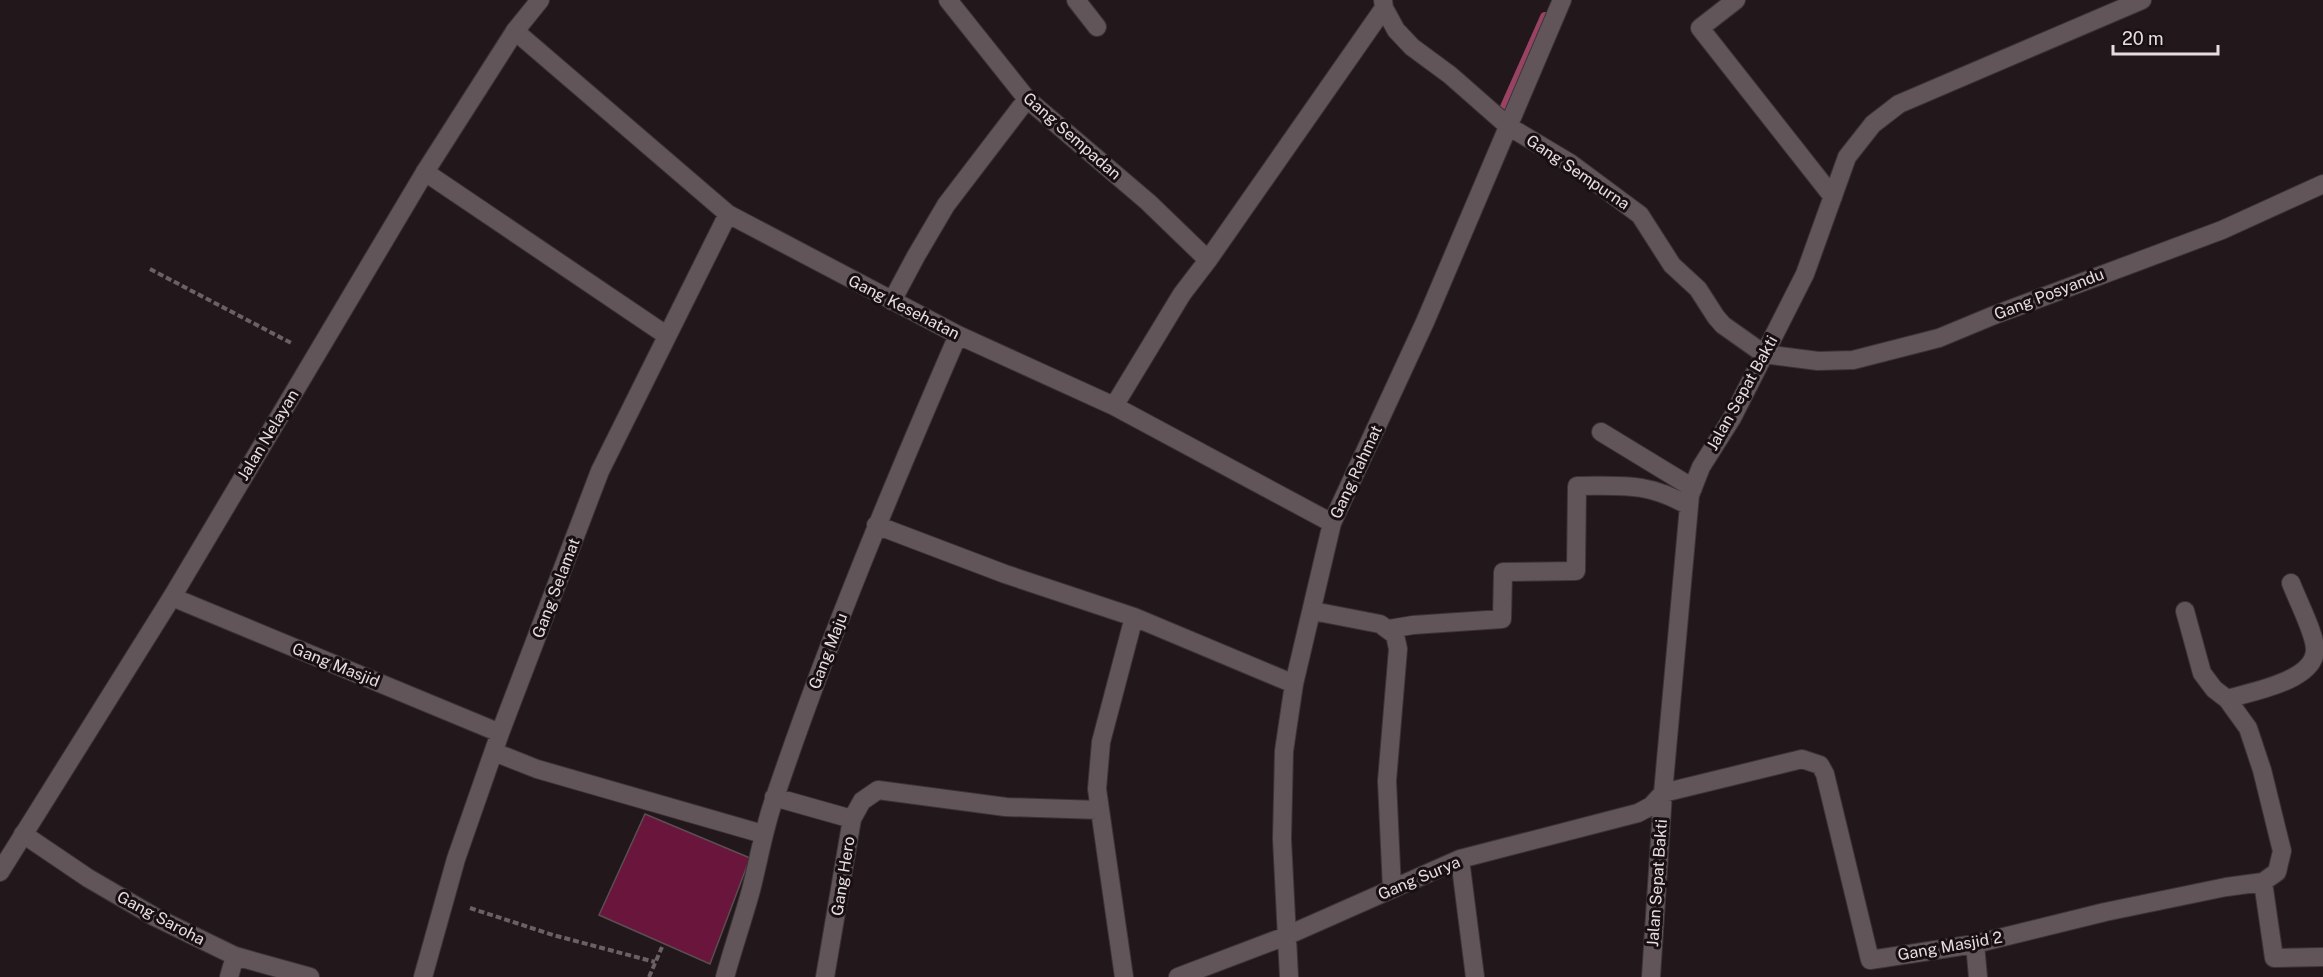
<svg xmlns="http://www.w3.org/2000/svg" width="2323" height="977" font-family="'Public Sans',sans-serif">
<rect width="100%" height="100%" fill="#22181b"/>
<g fill="none" stroke-linecap="round" stroke-linejoin="round">
<path stroke="#994264" stroke-width="10" d="M1505,107L1545,17"/>
</g>
<path fill="#6a163c" stroke="#5a4e52" stroke-width="1.5" d="M645,814L750,858L710,964L599,915Z"/>
<g fill="none" stroke-linecap="round" stroke-linejoin="round">
<g stroke="#3b3436" stroke-width="20">
<path id="minor" d="M948,0L1027,99L1148,202L1208,260
M1076,0L1097,27
M1383,0L1384,8L1396,30L1412,47L1450,75L1508,126L1570,163L1640,215L1672,265L1698,289L1716,317L1723,325L1764,354L1818,361L1853,360L1939,338L1992,316L2222,230L2323,184
M1736,0L1700,28L1833,197
M515,31L728,214L958,335L1114,406L1332,523
M425,172L666,335
M892,301L916,256L946,205L1027,99
M1114,406L1182,294L1208,260L1384,8
M1601,432L1693,488
M876,525L1005,574L1134,617L1294,684
M172,597L500,733
M1313,611L1380,624L1395,635L1398,649L1387,781L1392,889
M2185,611L2202,673L2214,689L2227,699L2248,728L2262,770L2282,851L2277,872L2263,882
M1389,629L1413,625L1502,619L1503,572L1576,571L1577,486C1623,486 1647,482 1689,506
M2227,699C2250,692 2316,681 2315,649C2315,634 2297,599 2291,583
M494,752L537,769L763,834
M774,797L852,819L825,977
M852,819L862,801L878,790L1006,807L1099,810
M23,834L88,878L155,917L235,956L310,977
M1460,859L1475,977
M1975,944L1978,977
M229,977L235,956
M423,977L456,859L500,733L600,471L728,214
M725,977C733,948 743,919 751,890C759,859 764,827 775,797C828,640 892,487 958,335
M1124,977L1097,789L1101,742L1134,617
M1178,977L1286,936L1460,859L1638,813L1651,806L1663,793L1802,759L1820,765L1825,774L1870,960L1975,944L2105,912L2226,887L2263,882L2274,958L2323,957
M1289,977L1282,839L1284,751L1294,684L1332,523L1425,322L1562,0
M1651,977L1663,793L1690,495L1701,467L1732,418L1805,274L1847,157L1873,124L1899,104L2142,0"/>
</g>
<g stroke="#3b3436" stroke-width="20">
<path id="secondary" d="M0,872L172,597L425,172L515,31L540,0"/>
</g>
<path stroke="#6a6164" stroke-width="4" stroke-dasharray="6 3" stroke-linecap="butt" d="M150,269L293,344
M470,908L553,935L655,962
M649,977L662,947"/>
<use href="#minor" stroke="#615559" stroke-width="18"/>
<use href="#secondary" stroke="#615559" stroke-width="18"/>
</g>
<g text-anchor="middle" dominant-baseline="central" stroke-width="6" stroke-linejoin="round" paint-order="stroke">
<g font-size="16" fill="#e5dde0" stroke="#180f12">
<text transform="translate(1072 136) rotate(41)">Gang Sempadan</text>
<text transform="translate(1578 172) rotate(34)">Gang Sempurna</text>
<text transform="translate(2049 294) rotate(-21)">Gang Posyandu</text>
<text transform="translate(904 307) rotate(27)">Gang Kesehatan</text>
<text transform="translate(1742 393) rotate(-61)">Jalan Sepat Bakti</text>
<text transform="translate(268 435) rotate(-59)">Jalan Nelayan</text>
<text transform="translate(1356 472) rotate(-65)">Gang Rahmat</text>
<text transform="translate(556 588) rotate(-69)">Gang Selamat</text>
<text transform="translate(828 651) rotate(-69)">Gang Maju</text>
<text transform="translate(336 665) rotate(22)">Gang Masjid</text>
<text transform="translate(843 876) rotate(-81)">Gang Hero</text>
<text transform="translate(1419 878) rotate(-23)">Gang Surya</text>
<text transform="translate(1657 883) rotate(-86)">Jalan Sepat Bakti</text>
<text transform="translate(161 918) rotate(28)">Gang Saroha</text>
<text transform="translate(1950 946) rotate(-10)">Gang Masjid 2</text>
</g>
</g>
<path d="M2113 45v9h105v-9" fill="none" stroke="#e5dde0" stroke-width="3"/>
<text x="2122" y="45" font-size="18" fill="#e5dde0" stroke="#180f12" stroke-width="4.5" paint-order="stroke">20 m</text>
</svg>
